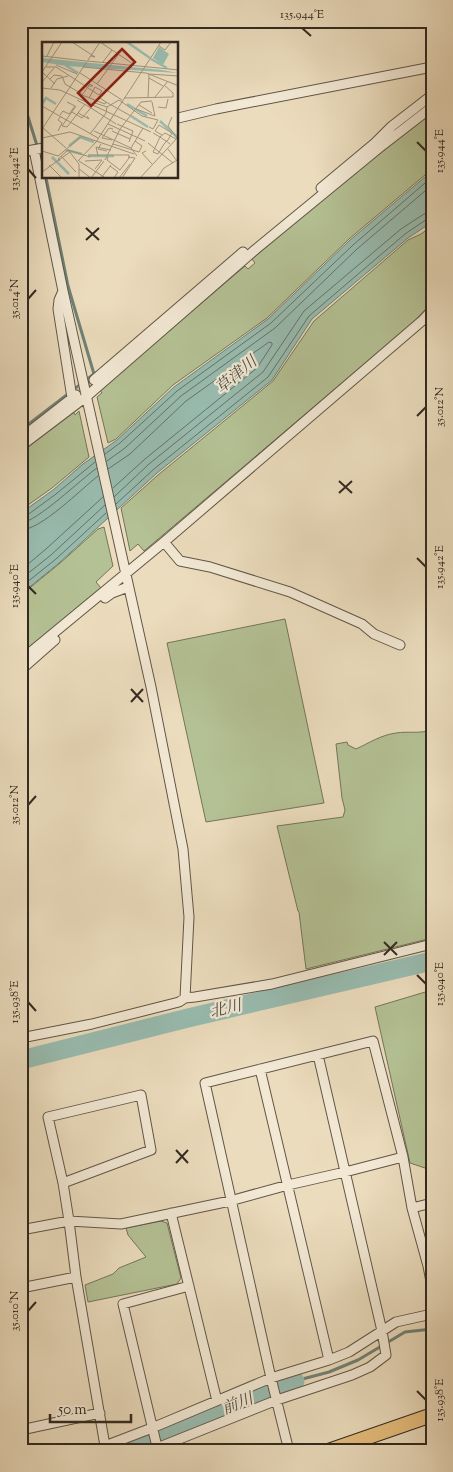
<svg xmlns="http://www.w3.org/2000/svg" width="453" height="1472" font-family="'Sorts Mill Goudy','Noto Serif JP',serif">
<rect width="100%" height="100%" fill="#ebdcbd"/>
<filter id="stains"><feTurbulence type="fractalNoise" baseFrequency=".004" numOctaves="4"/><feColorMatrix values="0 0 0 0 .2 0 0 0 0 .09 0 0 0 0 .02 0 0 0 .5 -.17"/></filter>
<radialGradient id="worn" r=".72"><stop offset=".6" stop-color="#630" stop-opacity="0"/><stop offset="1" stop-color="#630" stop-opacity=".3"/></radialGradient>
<path fill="#b4c194" stroke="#73755a" d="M432,113V169L349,239L267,318L173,385L116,439L108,443L97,397L102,393L100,390L245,266L248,269L255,263L252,259L356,172Z
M432,226V302L413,323L144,551L138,544L130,551L121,508L158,475L273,381L314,321L408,240L421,234Z
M73,411L75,415L79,411L89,457L52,488L21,510V451Z
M104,527L113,566L96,582L101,588L21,654V595L59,564L98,529Z
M285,619L324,803L206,822L167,643Z
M432,730V938L306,969L299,912L298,911L277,826L343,817L345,810L342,798L336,744L347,742L348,745L356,749C369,743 381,735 396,733C409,731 418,734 432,730Z
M432,990V1170H431L410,1163L375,1007Z
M161,1221L167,1223L181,1278L177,1284L88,1302L85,1285L113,1274L119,1268L146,1257L128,1235L126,1228Z"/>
<path fill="#98bcb0" stroke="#6f8176" d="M432,171V222L408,238L312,319L272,380L157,473L59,563L21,594V513L53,490L83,464L117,440L174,387L268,319L349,241Z"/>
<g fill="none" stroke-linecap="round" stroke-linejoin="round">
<path stroke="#657268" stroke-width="1" d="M105,454L120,443L177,391L271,323L353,245L432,177
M107,461L125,448L181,396L275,328L357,249L432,185
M108,469L130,454L186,401L269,342L272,343V345L257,368L145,459L113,488
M114,497L149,464L263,372L304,311L401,229L424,214L432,212
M116,504L154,469L268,377L309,316L405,234L427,219L432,218
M21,516H26L56,494L95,462
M21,523C37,522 81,479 97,468
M21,530C41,530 81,489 98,476
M21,570L46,549L103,497
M21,579L51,555L105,505
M21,587L56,559L106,513"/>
<path stroke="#6f8176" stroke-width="3" d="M21,89L24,104L44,168
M21,430L94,374L68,286L46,178
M295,1381L329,1372L358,1360L405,1332L432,1329"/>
<path stroke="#98bcb0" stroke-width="19" d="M21,1060L188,1018L432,961
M125,1451L132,1445L295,1381"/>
<path stroke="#c6b89e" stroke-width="9" stroke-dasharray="9 4.5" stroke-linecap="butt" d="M76,395L94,380"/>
<g stroke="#605647" stroke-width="11">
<path id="minor" d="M178,118L216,109L432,67
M34,150L63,291L151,687L183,849L189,917L185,998
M21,152L44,148
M321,188L375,143L392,126L432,95
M63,291L59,300L58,309L72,398
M94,380L243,252
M21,438L76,395
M21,446L87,396L256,249L379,148L432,107
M164,542L180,561L210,567L290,592L362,624L374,634L400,645
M105,598L112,593L128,587
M21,660L164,542L423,320L432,310
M21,670L55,640
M21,1038L92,1024L179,1002L185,998L195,997L272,984L432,944
M260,1069L329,1360
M63,1183L151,1150L141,1095L48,1117L63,1183L69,1221L76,1277L105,1446L108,1451
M412,1208L432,1203
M171,1213L217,1401
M21,1230L69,1221L121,1224L230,1201L288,1185L345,1172L403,1157
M21,1288L76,1277
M21,1430L100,1413
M105,1446L152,1428L271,1378L329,1360L349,1352L396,1322L432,1314
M157,1448L277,1400L352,1375L370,1367L386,1355L382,1331L318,1055
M158,1451L123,1304L189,1286
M289,1451L271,1378L205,1083L373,1041L403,1157L412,1208L428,1266L432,1287"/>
</g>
<g stroke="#322920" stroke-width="16">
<path id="primary" d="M328,1451L432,1415"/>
</g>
<use href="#minor" stroke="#f2e8d4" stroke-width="9"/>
<use href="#primary" stroke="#e6be7e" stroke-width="14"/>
</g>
<path fill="none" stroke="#322920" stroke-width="2" d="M302,28L311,36M417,142L426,151M28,169L36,178M86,228L99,240M86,240L99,228M28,299L36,290M417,416L426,407M339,481L352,493M339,493L352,481M417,558L426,567M28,586L36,594M131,689L143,702M131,702L143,689M28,805L36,796M384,942L397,955M384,955L397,942M417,975L426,984M28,1002L36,1011M176,1150L188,1163M176,1163L188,1150M28,1311L36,1302M417,1391L426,1400"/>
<g text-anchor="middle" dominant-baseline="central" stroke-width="4.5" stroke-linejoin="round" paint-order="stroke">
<g font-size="16" font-style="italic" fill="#4c4e44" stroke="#f2e8d4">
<text transform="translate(237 376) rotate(-40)">草津川</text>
<text transform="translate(226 1010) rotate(-14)">北川</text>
<text transform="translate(238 1405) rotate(-22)">前川</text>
</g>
</g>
<g transform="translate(42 42)">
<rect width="136" height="136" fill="#ebdcbd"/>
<path d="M117,5L127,12L121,23L111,16ZM0,16L120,28L136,31L24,24L0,20Z" fill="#98bcb0"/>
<path fill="none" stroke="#98bcb0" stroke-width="2.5" d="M85,0L108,16M109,17L125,26M23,23L36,31M0,62L4,56L14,62M85,62L105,74M89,74L106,85M118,79L135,95M27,104L38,95L52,100M24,108L40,112M46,114H72M10,115L27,132"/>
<path fill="none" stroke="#a1947e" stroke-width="1" d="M30,0L53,15L49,14M58,0L91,22M117,4L123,8L129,0M0,14L44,19M5,14L12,0M46,19L137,28M61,20L70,8M14,23L35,32M4,25H14L57,53M41,25L104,31L137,44M0,30L20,0M0,30L13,42M38,31L80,58M106,32L137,34M107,36L121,44M8,37L12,33L20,34L23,42L40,52M0,40L12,26M55,42L76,13M0,46L18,48L109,90M9,46L15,37L26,34M40,53L63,62L64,60L56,55M40,53L48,42L51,44H46M113,55L126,39M47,56L53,45L60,49L57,53M82,56L131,55V51L122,43M106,56L107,33M35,58L49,66M77,58L100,74L116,78L111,87L107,85M64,60L89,74M97,63L110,71M0,64L56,96M34,64L20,84L25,85L43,62M116,65L124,66L126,57M49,66L74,82M94,67L113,74L110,60M30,70L40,76L53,61L65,65M36,71L47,77L45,74M18,73L21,69L27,72L33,64L25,60M130,75L126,84L135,96M66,82L103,99M75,82L91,89L87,100M1,86L24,106M0,87L58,0M16,89L20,81L16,78L19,74M52,89L89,106L95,114M70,89L88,97M111,91L118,95L123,91L134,97M48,92L64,71L65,65L77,58M120,93L113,89L117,83L130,91L126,98L125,99H124V100L122,102L116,112L111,110L118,95L124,99L128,102M0,96L28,90L92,112M70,98L60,96L67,86L71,87M106,101L131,121M59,102L56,107L65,109M71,102L97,110L100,104L93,99M89,106L101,86M126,107L135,119M26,108L48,115M0,109L16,114L39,95M27,109L37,122V136M104,109L100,111L110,122M46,113H87V116L78,128L65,118L66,115M19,114L34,130M56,114L54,105L69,108M63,118L78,87L99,60L110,59M18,119L16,117L26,108M36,119L54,100L119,0M37,119L62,135M43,119L60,118L53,127M7,123L20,136M68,124L76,130L72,136M37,127L49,136M0,130L28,110M49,136L62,119M59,136L69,123M77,136L88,122M80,136L93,116L86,115M98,136L137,94M115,136L122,126L137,117"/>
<path fill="#8f2418" fill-opacity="0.15" stroke="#8f2418" stroke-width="2.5" d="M80,7L93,20L49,64L36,51Z"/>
<rect width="136" height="136" fill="none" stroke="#322920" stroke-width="2.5"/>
</g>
<rect width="453" height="1472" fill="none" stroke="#ebdcbd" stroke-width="55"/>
<path d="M50 1414v8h81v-8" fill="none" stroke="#322920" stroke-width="2.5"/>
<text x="58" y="1414" font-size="15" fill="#322920" stroke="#f2e8d4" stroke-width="4" paint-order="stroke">50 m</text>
<rect x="28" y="28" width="398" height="1416" fill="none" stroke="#322920" stroke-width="2"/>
<g font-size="12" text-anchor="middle" fill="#322920">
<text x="302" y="18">135.944°E</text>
<text transform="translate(439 151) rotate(-90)" y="4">135.944°E</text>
<text transform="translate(14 169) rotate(-90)" y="4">135.942°E</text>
<text transform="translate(14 299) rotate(-90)" y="4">35.014°N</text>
<text transform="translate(439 407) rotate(-90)" y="4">35.012°N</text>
<text transform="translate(439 567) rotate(-90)" y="4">135.942°E</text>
<text transform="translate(14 586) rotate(-90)" y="4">135.940°E</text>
<text transform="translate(14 805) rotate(-90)" y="4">35.012°N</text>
<text transform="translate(439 984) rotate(-90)" y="4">135.940°E</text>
<text transform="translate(14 1002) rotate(-90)" y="4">135.938°E</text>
<text transform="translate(14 1311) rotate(-90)" y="4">35.010°N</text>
<text transform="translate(439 1400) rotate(-90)" y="4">135.938°E</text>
</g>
<rect width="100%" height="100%" filter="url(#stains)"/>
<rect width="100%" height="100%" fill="url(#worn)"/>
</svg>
